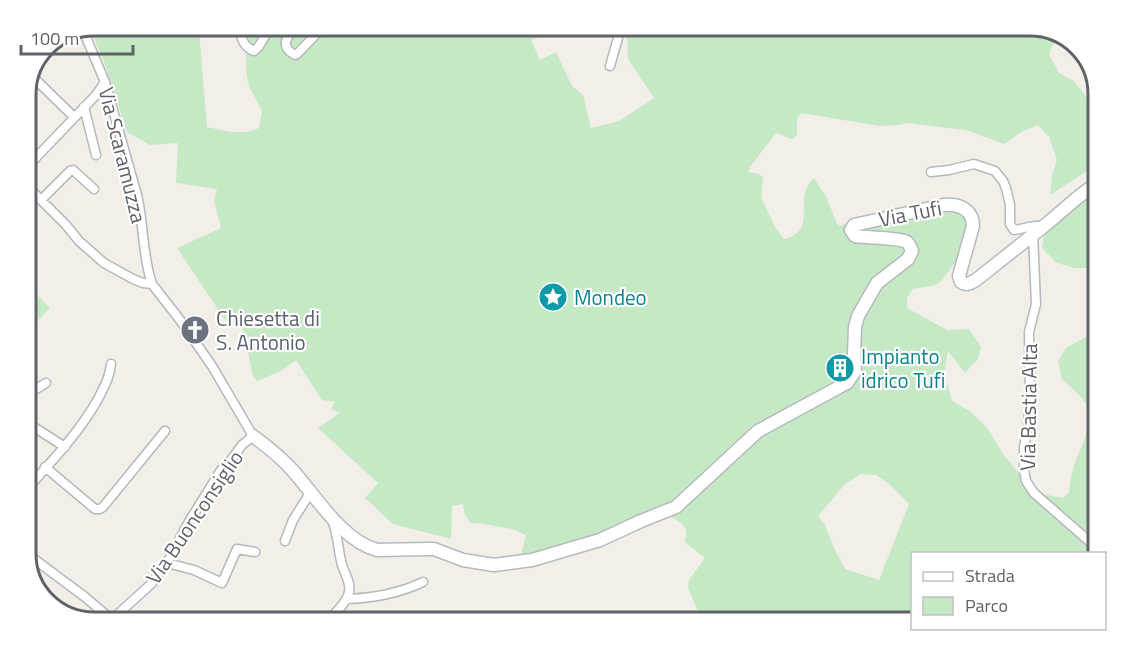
<svg xmlns="http://www.w3.org/2000/svg" width="1124" height="648" font-family="'Titillium Web',sans-serif">
<rect width="100%" height="100%" fill="#f1efe8"/>
<path fill="#c5e8c5" fill-rule="evenodd" d="M94,26H200L199,31L207,127C226,131 240,136 259,128L262,111L249,86L246,71V44L248,26H562L531,40L540,60L556,52L572,86L583,95L591,128L619,121L654,98L628,59L627,29L635,26H1030L1062,34L1056,38L1049,54L1059,73L1074,81L1092,104L1098,105V164L1050,195L1052,175L1057,160L1049,137L1038,125L1023,131L1004,144L966,130L906,123L898,125L880,126L801,113L797,118V135L792,139C786,138 782,134 776,133L750,167L748,172L759,174L763,178L761,197L775,227L784,239C820,230 791,198 814,178L827,198L837,224L840,226L849,222L942,201C962,200 970,206 976,224L968,245L942,280L936,285L913,289L907,298V308L947,330L969,329L981,347L978,359L965,373L948,351L944,373L952,401L971,412L988,429L1003,454L1022,477L1027,489L1056,516H1066L1037,493L1063,498L1069,492C1071,468 1078,457 1086,435C1089,428 1091,419 1092,411L1081,397L1062,379L1058,361L1066,348L1098,330V553L912,554V622H697L698,611L688,588L689,580L705,558L685,542C689,525 682,524 670,516L672,513L670,510L611,534L520,558L526,535L513,529L477,523L472,524L465,515L463,504L452,506L451,539L393,524L365,498L378,483L318,428L340,413L331,409L335,402L322,400L296,360L281,371L257,381L253,376L242,325L230,327L177,248L221,228L214,200L217,189L176,183L178,143L150,145L127,132L104,61L89,27ZM861,474L876,475L888,483L909,504L879,580L845,569L834,548L825,525L818,516L845,484Z
M1098,185V274L1087,268H1075L1057,263L1042,248L1044,233Z
M36,294L50,308L26,332V304Z
M406,613L411,622H348L350,619Z"/>
<g fill="none" stroke-linecap="round" stroke-linejoin="round">
<g stroke="#b5b8bc" stroke-width="11">
<path id="street" d="M239,26C240,36 243,47 254,51C261,47 265,33 271,26
M298,26C288,34 278,46 295,55L297,54L324,26
M577,26L581,31L599,26
M83,30L105,82L137,195C144,224 142,255 152,284
M610,66L618,38L619,26
M32,76L74,117
M84,107L96,155
M26,168L96,95L105,82
M931,172L949,170L974,164L995,171L1003,181L1006,188L1010,205V224L1014,230C1024,229 1034,224 1044,226
M26,185L66,225L79,241L104,263L133,279L143,283L152,284L180,320L212,366L253,436L242,445L231,460L221,470L187,525L167,563L151,584L118,614L111,619L109,622
M41,200L70,171L73,170L94,189
M1033,234L1036,304L1029,332L1030,389L1028,426L1024,447V470L1026,481L1034,493L1098,549
M26,395L46,383
M26,422L65,447
M45,467L95,509H100L103,507L165,431
M26,490C52,461 79,433 98,399C104,387 110,377 111,364
M285,541L293,520L307,498L309,490
M26,553L85,597L111,619
M167,563L194,570L222,583L237,549L255,552
M347,599C374,598 398,594 423,582
M327,622C334,614 347,603 349,592C351,583 345,574 342,565C338,550 338,534 332,520"/>
</g>
<g stroke="#b6babf" stroke-width="15">
<path id="secondary" d="M253,436C268,447 282,458 294,472C317,498 343,541 377,550L429,549H434L463,560L494,565L532,560L600,540L641,521L676,507L758,431L841,386L847,383L855,371L854,354L855,327L858,316L877,283L908,259L912,251C910,247 910,245 907,242C897,237 868,238 855,236L851,230L854,225L944,205C959,203 973,210 973,226L959,276L961,282C966,286 971,283 976,280L1049,222L1077,198L1098,182"/>
</g>
<use href="#street" stroke="#fff" stroke-width="8"/>
<use href="#secondary" stroke="#fff" stroke-width="12"/>
</g>
<defs>
<g id="sight-disc" transform="scale(1.5)"><circle r="9.5" fill="#0f9aa8" stroke="#fff"/><path d="M0-6L1.8-2.2L6-1.7L2.9 1.2L3.7 5.4L0 3.3L-3.7 5.4L-2.9 1.2L-6-1.7L-1.8-2.2Z" fill="#fff"/></g>
<g id="church-disc" transform="scale(1.5)"><circle r="9.5" fill="#6b7280" stroke="#fff"/><path d="M-1.2-6h2.4v3.5h3.3v2.4h-3.3V6h-2.4V-.1h-3.3v-2.4h3.3Z" fill="#fff"/></g>
<g id="building-disc" transform="scale(1.5)"><circle r="9.5" fill="#0f9aa8" stroke="#fff"/><path d="M-4-6H4V6H1V3H-1V6H-4ZM-2.5-4.3h1.7v1.8h-1.7ZM.8-4.3h1.7v1.8H.8ZM-2.5-1h1.7V.8h-1.7ZM.8-1h1.7V.8H.8Z" fill="#fff"/></g>
</defs>
<g fill-rule="evenodd">
<use href="#sight-disc" x="553" y="297"/>
<use href="#church-disc" x="195" y="330"/>
<use href="#building-disc" x="840" y="368"/>
</g>
<g text-anchor="middle" dominant-baseline="central" stroke-width="4.5" stroke-linejoin="round" paint-order="stroke">
<g font-size="21" fill="#5f6368" stroke="#fff">
<text transform="translate(123 155) rotate(76)">Via Scaramuzza</text>
<text transform="translate(910 213) rotate(-11)">Via Tufi</text>
<text transform="translate(1028 407) rotate(-89)">Via Bastia Alta</text>
<text transform="translate(194 517) rotate(-56)">Via Buonconsiglio</text>
</g>
<g font-size="21" fill="#0d838f" stroke="#fff" text-anchor="start">
<text x="574" y="297">Mondeo</text>
<text x="861" y="356">Impianto<tspan x="861" dy="24">idrico Tufi</tspan></text>
</g>
<g font-size="21" fill="#5b616d" stroke="#fff" text-anchor="start">
<text x="216" y="318">Chiesetta di<tspan x="216" dy="24">S. Antonio</tspan></text>
</g>
</g>
<path d="M0 0H1124V648H0ZM94 36H1030A58 58 0 0 1 1088 94V554A58 58 0 0 1 1030 612H94A58 58 0 0 1 36 554V94A58 58 0 0 1 94 36Z" fill="#fff" fill-rule="evenodd"/>
<path fill="none" stroke="#5f6368" stroke-width="3" d="M94 36H1030A58 58 0 0 1 1088 94V554A58 58 0 0 1 1030 612H94A58 58 0 0 1 36 554V94A58 58 0 0 1 94 36Z"/>
<rect x="911" y="552" width="195" height="78" fill="#ffffff" stroke="#bfc1c3" stroke-width="1.5"/>
<rect x="923" y="572" width="30" height="9" fill="#ffffff" stroke="#bfc1c3" stroke-width="1.5"/>
<text x="965" y="582" font-size="18" fill="#5f6368">Strada</text>
<rect x="923" y="597" width="30" height="18" fill="#c5e8c5" stroke="#bfc1c3" stroke-width="1.5"/>
<text x="965" y="612" font-size="18" fill="#5f6368">Parco</text>
<path d="M21 45v9h112v-9" fill="none" stroke="#5f6368" stroke-width="3"/>
<text x="30" y="45" font-size="18" fill="#5f6368" stroke="#ffffff" stroke-width="4.5" paint-order="stroke">100 m</text>
</svg>
